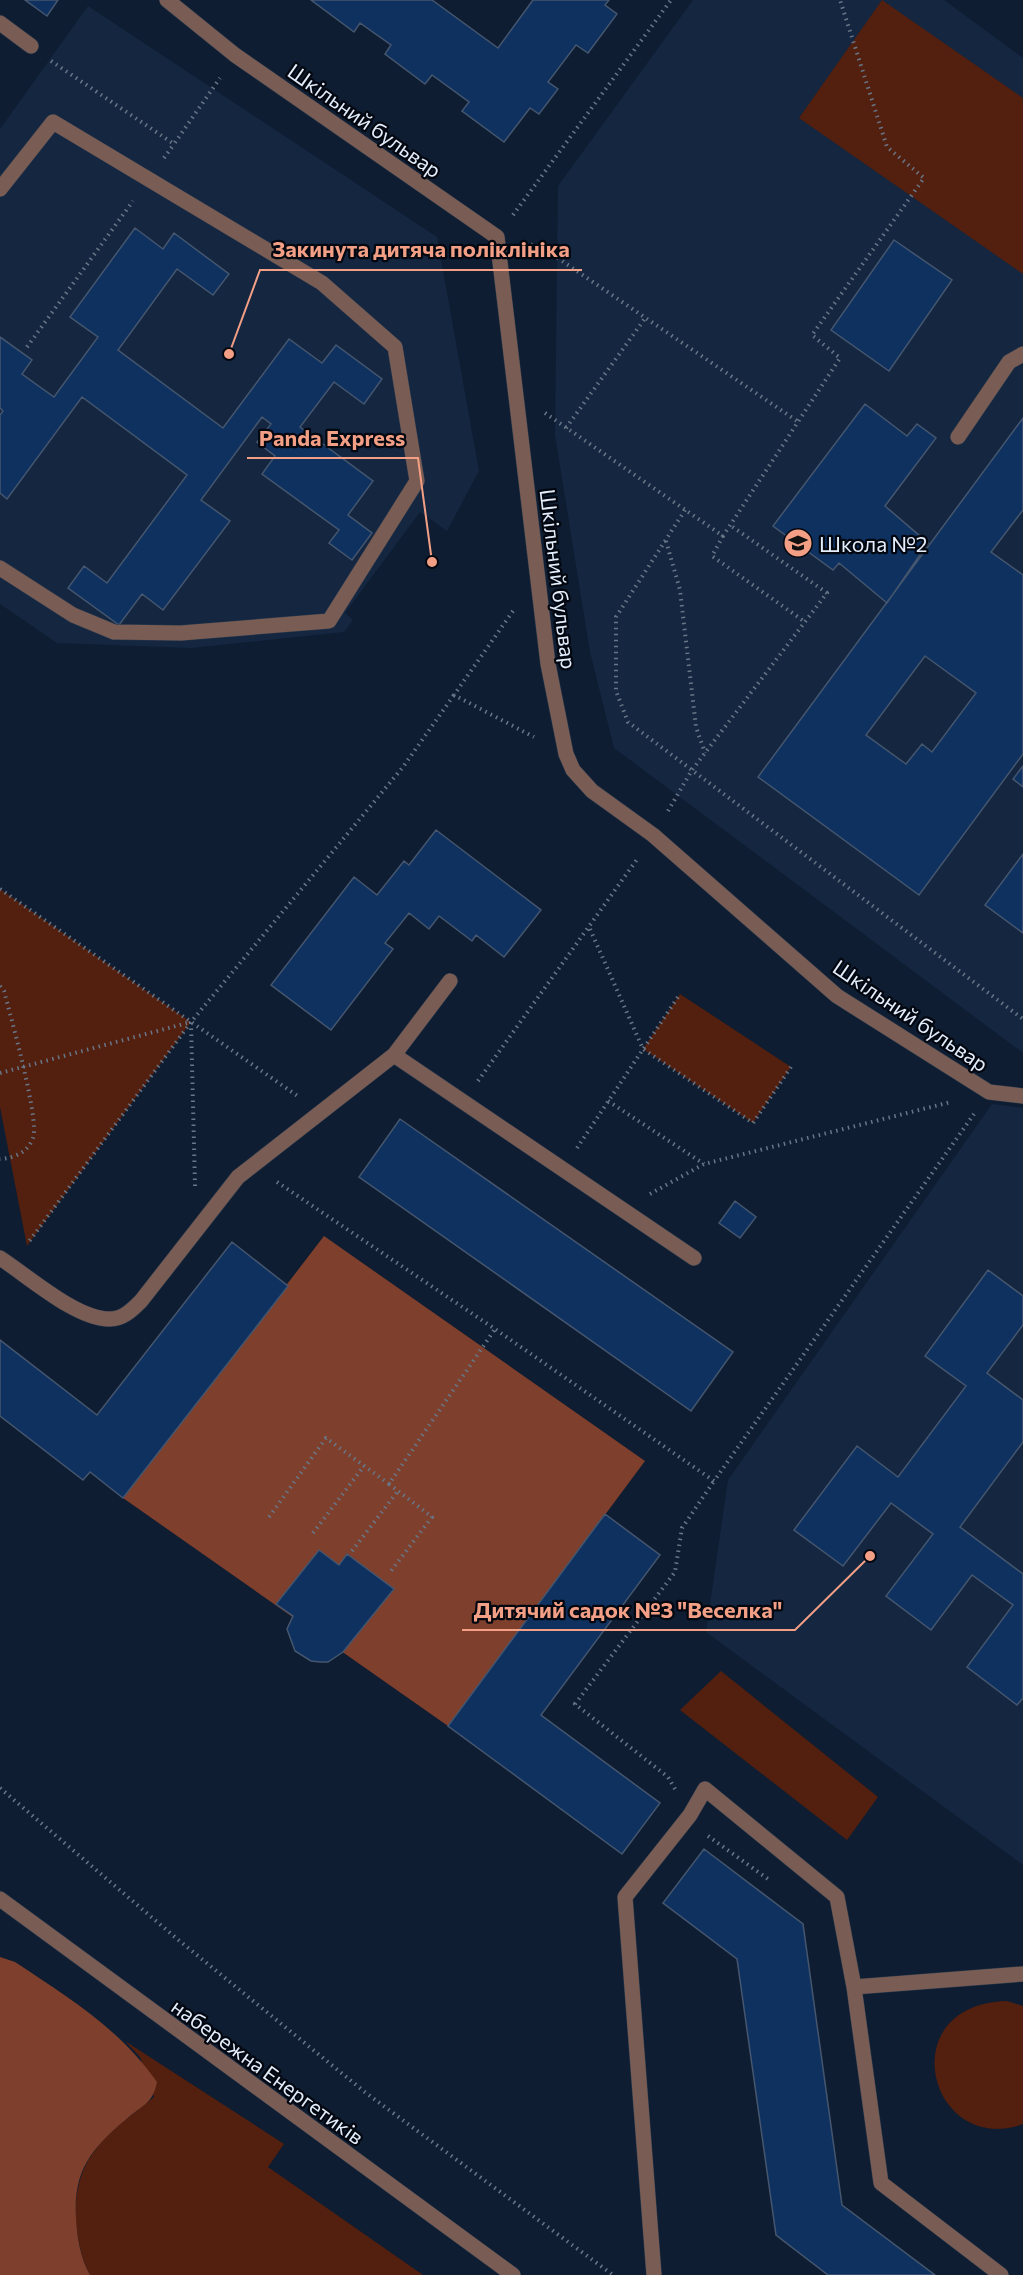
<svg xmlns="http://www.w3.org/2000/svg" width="1023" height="2275" font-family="Commissioner,sans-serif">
<rect width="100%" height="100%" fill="#0e1d31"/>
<path fill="#142640" d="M693,0H944L1023,58V1053L614,748L590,652L555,435L558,186Z
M88,6L437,237L479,471L447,531L420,512L345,613L353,620L344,632L191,648L57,643L0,604V129Z
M992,1104L1023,1108V1865L706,1632L728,1480Z"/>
<path fill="#531f0e" d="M882,0L1023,98V274L799,118Z
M0,889L191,1022L27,1246L0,1107Z
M680,994L791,1067L753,1123L643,1049Z
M721,1671L878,1797L847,1840L680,1710Z
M1007,2001L1023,2006V2124C929,2158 890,2004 1007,2001Z
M125,2041L284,2144L268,2167L423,2275H90C81,2259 78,2240 76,2222C72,2156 108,2134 154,2097L140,2057Z"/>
<path fill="#7e3f2c" d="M324,1236L645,1461L448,1726L123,1498Z
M0,1957L15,1962C68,1997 120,2029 157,2082C153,2102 145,2104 130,2116C94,2146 73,2168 76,2217C77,2237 80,2257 90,2275H0Z"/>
<path fill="#0e3160" stroke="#45566e" stroke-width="1.5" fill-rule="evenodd" d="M25,0H58L47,16Z
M311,0H432L498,48L533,0H609L605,5L617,14L588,53L576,45L548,82L558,89L539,114L530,108L504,142L462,111L469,102L432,75L425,84L385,54L391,45L360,23L354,32Z
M135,228L163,249L174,233L229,274L213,295L177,269L118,350L223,428L289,339L322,363L336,345L382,379L364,404L334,382L300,427L373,481L348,515L372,533L352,560L329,543L339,530L262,474L275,456L257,442L271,424L262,417L201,500L230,521L163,610L142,594L119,625L68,588L84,566L107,583L187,475L82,397L7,499L0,493V415L3,411L0,408V337L32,360L22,374L54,397L98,337L70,317Z
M894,240L952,280L889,371L831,330Z
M865,404L907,436L917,424L936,438L885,506L928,543L887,603L839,563L833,570L773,526Z
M1023,418V510L991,552L1023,575V754L919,895L758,777ZM925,656L976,693L932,752L922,744L906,764L866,735Z
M1023,766V787L1013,779Z
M436,830L541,910L504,957L476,935L472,941L439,916L429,929L409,913L385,943L393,949L331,1030L271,985L354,877L377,895L404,861L409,865Z
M1023,854V933L985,905Z
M400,1119L733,1352L691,1411L359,1177Z
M735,1201L756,1217L740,1238L719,1223Z
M232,1242L288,1286L123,1498L90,1472L83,1480L0,1416V1340L97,1415Z
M988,1270L1023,1296V1325L987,1373L1023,1400V1442L960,1527L1023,1574V1698L1017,1705L967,1667L1013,1605L972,1575L931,1630L886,1596L933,1534L891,1503L843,1566L794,1530L857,1446L898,1477L966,1386L925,1356Z
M605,1514L660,1555L541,1715L660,1803L622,1854L448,1726Z
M319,1550L339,1565L347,1554L394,1589L343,1652L328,1662H320L311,1661L295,1651L287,1629L293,1616L276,1604Z
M704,1849L803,1924L842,2205L935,2275H828L776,2235L737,1959L663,1903Z"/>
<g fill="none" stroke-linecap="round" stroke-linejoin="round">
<g stroke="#2c3a4d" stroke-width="16">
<path id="service" d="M0,23L31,46
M0,189L53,122L322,283L395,347L417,481L329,621L181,633L114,632L73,615L0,568
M958,437L1009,362L1023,354
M394,1055L694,1258
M0,1258C28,1276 77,1320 110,1319C123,1319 132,1310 141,1301L238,1177L394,1055L450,981
M854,1987L1023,1974
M654,2275L625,1897L690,1815L705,1789L837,1897L854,1987L881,2183L1001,2275"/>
</g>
<g stroke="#2c3a4d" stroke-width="16">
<path id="pedestrian" d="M167,0L235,55L497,237L548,664L566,754L573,770L592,791L653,835L837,996L989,1092L1023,1096"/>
</g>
<g stroke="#2c3a4d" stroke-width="16">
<path id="tertiary" d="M0,1899L513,2275"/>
</g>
<path stroke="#697687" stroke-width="4" stroke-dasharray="1.5 4.5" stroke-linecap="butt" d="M51,61L174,144L220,78
M164,158L174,144
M513,215L671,0
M525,243L543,248L797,421
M27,347L133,201
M545,413L723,536L840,358L812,335L924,178L887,147L840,0
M566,428L646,317
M685,510L616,617V691L628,722L1023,1019
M723,536L712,556L805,622
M666,541L680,590L696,727L705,753
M513,611L454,695L534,737
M668,811L692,770L827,593L730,525
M0,889L299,1097
M590,929L643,1049L753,1123L791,1067
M0,986L4,991C10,1014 40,1121 33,1138C28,1152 15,1158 0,1159
M0,1073L191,1022L28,1243
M478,1081L638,858
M608,1101L704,1164
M577,1148L680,994
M277,1182L495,1329L714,1481L974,1114
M195,1186L191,1022L403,767L454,695
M650,1194L704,1164L951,1102
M389,1484L432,1517L391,1571
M269,1517L326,1438L389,1484L495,1329
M313,1533L364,1466
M352,1551L398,1491
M0,1788L176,1938L366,2093L613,2275
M675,1789L668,1777L575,1704L675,1572L682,1528L714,1481
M708,1836L768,1879"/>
<use href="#service" stroke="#795c53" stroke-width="15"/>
<use href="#pedestrian" stroke="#795c53" stroke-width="15"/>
<use href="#tertiary" stroke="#795c53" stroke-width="15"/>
</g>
<defs>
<g id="school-disc" transform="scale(1.5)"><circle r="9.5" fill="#f39f85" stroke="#030710"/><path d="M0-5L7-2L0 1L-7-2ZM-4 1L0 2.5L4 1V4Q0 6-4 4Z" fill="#111"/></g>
</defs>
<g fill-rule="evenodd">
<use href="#school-disc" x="798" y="543"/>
</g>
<g text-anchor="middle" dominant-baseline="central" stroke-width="4.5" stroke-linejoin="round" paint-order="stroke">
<g font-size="21" fill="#e3edfc" stroke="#030710">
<text transform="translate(365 120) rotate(35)">Шкільний бульвар</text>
<text transform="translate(559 579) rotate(83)">Шкільний бульвар</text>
<text transform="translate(911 1015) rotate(34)">Шкільний бульвар</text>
<text transform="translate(268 2071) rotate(36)">набережна Енергетиків</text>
</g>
<g font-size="21" fill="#e3edfc" stroke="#030710" text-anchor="start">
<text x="819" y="543">Школа №2</text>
</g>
</g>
<path fill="none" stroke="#f39f85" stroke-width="2" d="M229 354L260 270H582M432 562L418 458H247M870 1556L795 1630H462"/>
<g fill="#f39f85" stroke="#030710" stroke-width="2">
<circle cx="229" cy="354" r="6"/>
<circle cx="432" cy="562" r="6"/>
<circle cx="870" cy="1556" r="6"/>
</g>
<g font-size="22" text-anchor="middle" font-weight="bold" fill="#f39f85" stroke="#030710" stroke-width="4.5" stroke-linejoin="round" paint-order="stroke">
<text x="421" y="257">Закинута дитяча поліклініка</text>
<text x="332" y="446">Panda Express</text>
<text x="628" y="1618">Дитячий садок №3 "Веселка"</text>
</g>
</svg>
